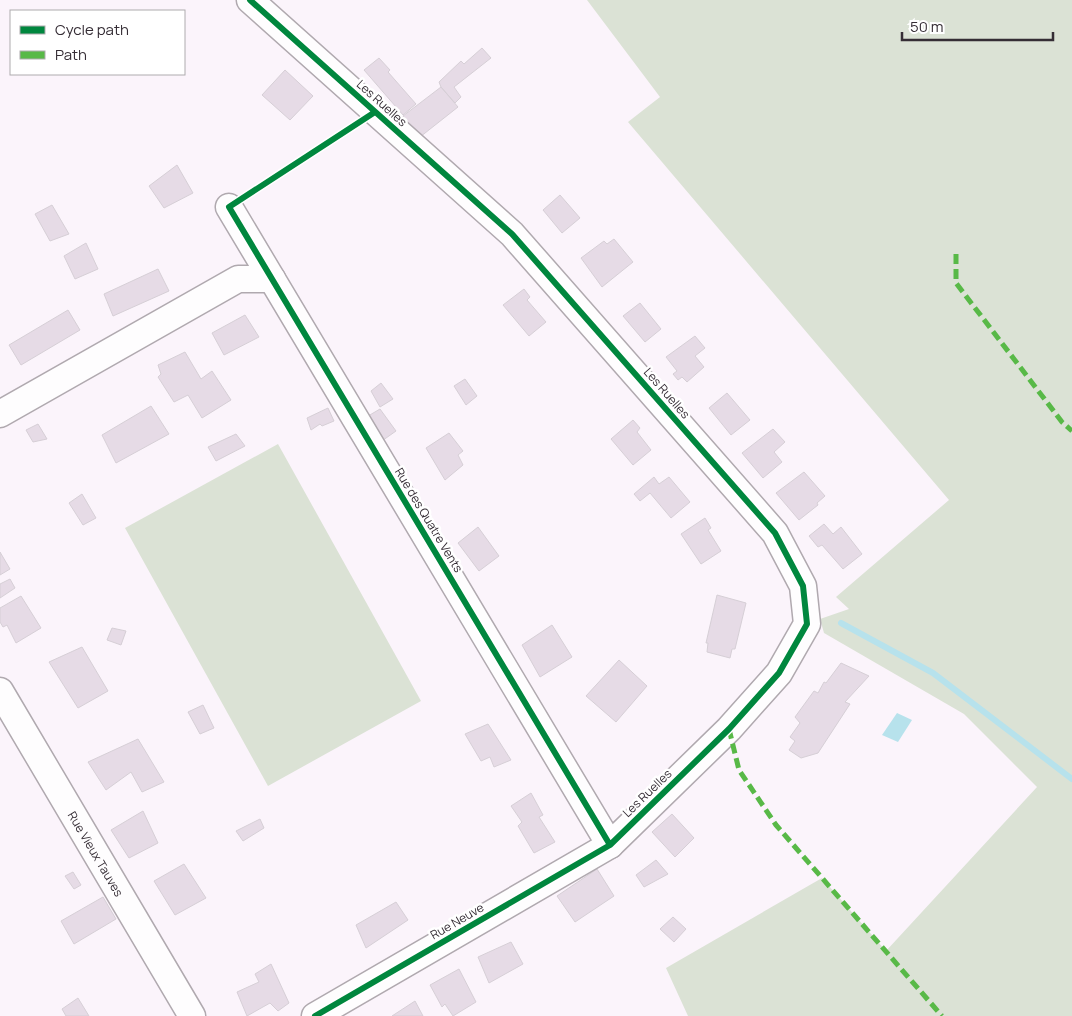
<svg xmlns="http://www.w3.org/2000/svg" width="1072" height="1016" font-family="Manrope,sans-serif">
<rect width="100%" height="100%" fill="#fbf4fb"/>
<path fill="#dbe2d5" d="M587,0H1072V1016H688L666,968L822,878L886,951L1037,787L964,714L824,633L820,619L849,609L836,597L949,500L628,122L660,97Z
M278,444L421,701L268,786L125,528Z"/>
<path fill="#b7e2ec" d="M897,713L912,720L898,742L882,735Z"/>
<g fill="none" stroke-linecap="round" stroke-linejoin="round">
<path stroke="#b7e2ec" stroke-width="6" d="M841,623L933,673L1072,779"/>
</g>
<path fill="#e6dbe6" stroke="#d6cfd6" d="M482,48L491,58L454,87L461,97L455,103L441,87L439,82L461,61L464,64Z
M379,58L390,70L388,72L416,104L403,115L364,70Z
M285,70L313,96L290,120L262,95Z
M441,87L458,107L420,137L403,116Z
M177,165L193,193L164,208L149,186Z
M560,195L580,218L562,233L543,210Z
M52,205L69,234L50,241L35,214Z
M614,239L633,262L602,287L581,258L604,241L607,244Z
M86,243L98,269L75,279L64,256Z
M158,269L169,291L113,316L104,294Z
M524,289L530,297L527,300L546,322L529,336L503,305Z
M640,303L661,329L645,342L623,316Z
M68,310L80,330L21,365L9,345Z
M245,315L259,337L224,355L212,333Z
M695,336L705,348L695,356L704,367L687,382L682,377L678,380L673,374L677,371L666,357Z
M185,352L201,379L212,371L231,400L202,418L188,395L174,402L158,377L161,374L158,365Z
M465,379L477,396L466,405L454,386Z
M381,383L393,399L380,407L371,391Z
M727,393L750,420L731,435L709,408Z
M151,406L169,434L116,463L102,435Z
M328,408L334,421L322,426L320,424L311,430L307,418Z
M380,409L396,431L379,443L363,419Z
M633,420L640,428L637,432L651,450L633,465L611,439Z
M38,424L47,439L33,442L26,430Z
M773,429L785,442L774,452L782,462L763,478L742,453Z
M449,433L463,451L458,455L463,465L445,480L426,448Z
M236,434L245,446L216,461L208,447Z
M804,472L825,496L817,503L818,505L799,520L776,493Z
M654,477L659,484L669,477L690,502L671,518L650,493L640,501L634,494Z
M82,494L96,518L83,525L69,503Z
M705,518L711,528L708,530L721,551L701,564L681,534Z
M824,524L833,534L841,527L862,554L843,569L822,545L818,547L809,536Z
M478,527L499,556L479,571L458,543Z
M0,552L10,569L0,575Z
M10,579L15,588L0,598V584Z
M717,595L746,603L735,649H732L730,658L707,652L708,643H706Z
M21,596L41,628L16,643L7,625L3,627L0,622V608Z
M552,625L572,657L540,677L522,645Z
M112,628L126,631L121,645L107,640Z
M82,647L108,691L78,708L49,662Z
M619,660L647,686L616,722L586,696Z
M841,663L869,676L845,702L850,704L818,753L801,758L789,750L795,741L790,737L800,723L795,717L814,691L818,693L824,682L826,683Z
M203,705L214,728L200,734L188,712Z
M488,724L511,760L494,767L490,757L481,761L465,734Z
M138,739L164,782L142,792L131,772L106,790L88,762Z
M531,793L543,815L539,817L555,842L534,853L518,826L522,822L511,806Z
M143,811L158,843L129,858L111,830Z
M672,814L694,838L675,857L652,832Z
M260,819L264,828L243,841L236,831Z
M656,860L668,874L644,887L636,875Z
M184,864L206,898L175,915L154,881Z
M597,869L614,896L575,922L557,896Z
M73,872L81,885L74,889L65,876Z
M103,897L116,919L74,944L61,921Z
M396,902L408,920L366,948L356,925Z
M673,917L686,929L674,942L660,929Z
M511,942L523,964L489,983L478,957Z
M271,964L289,1003L278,1011L270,1003L247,1016L237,992L259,982L255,974Z
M459,969L476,1002L453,1016L445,1004L442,1007L430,985Z
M78,998L89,1016H66L62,1009Z
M415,1001L423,1016H392Z"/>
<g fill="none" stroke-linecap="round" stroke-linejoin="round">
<g stroke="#b0a9af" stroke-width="29">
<g id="minor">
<path d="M250,0L512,234L775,533L803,586L807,624L779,673L729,729L610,845L315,1016"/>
<path d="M229,207L610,845"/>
<path d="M0,414L238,279H272"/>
<path id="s1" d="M0,691L192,1016"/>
</g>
</g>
<use href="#minor" stroke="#fefdfe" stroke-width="26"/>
<path stroke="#58b947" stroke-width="5" stroke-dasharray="10 5" stroke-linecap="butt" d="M956,254V283L1062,422L1072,431
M729,729L739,770L776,825L942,1016"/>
<g stroke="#fff" stroke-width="9">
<path id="cycleway" d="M250,0L512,234L775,533L803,586L807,624L779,673L729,729L610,845L315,1016
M375,112L229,207L610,845"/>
</g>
<use href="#cycleway" stroke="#00873e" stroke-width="6"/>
</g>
<g text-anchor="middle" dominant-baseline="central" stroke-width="5" stroke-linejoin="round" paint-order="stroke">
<g font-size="12" fill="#352d35" stroke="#fff">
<text transform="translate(382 103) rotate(42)">Les Ruelles</text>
<text transform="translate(667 393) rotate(49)">Les Ruelles</text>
<text transform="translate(429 520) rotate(59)">Rue des Quatre Vents</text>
<text transform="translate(647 793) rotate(-44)">Les Ruelles</text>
<text stroke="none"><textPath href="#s1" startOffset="189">Rue Vieux Tauves</textPath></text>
<text transform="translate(457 921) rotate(-30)">Rue Neuve</text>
</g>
</g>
<rect x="10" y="10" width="175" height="65" fill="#ffffff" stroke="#aeabae"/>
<rect x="20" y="26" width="25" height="8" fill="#00873e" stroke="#aeabae"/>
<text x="55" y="35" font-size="15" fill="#352d35">Cycle path</text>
<rect x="20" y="51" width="25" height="8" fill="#58b947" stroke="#aeabae"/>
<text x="55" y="60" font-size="15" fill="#352d35">Path</text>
<path d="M902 32v8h151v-8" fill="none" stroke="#352d35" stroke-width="2.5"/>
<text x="910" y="32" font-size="15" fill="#352d35" stroke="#ffffff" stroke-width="4" paint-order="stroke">50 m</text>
</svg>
